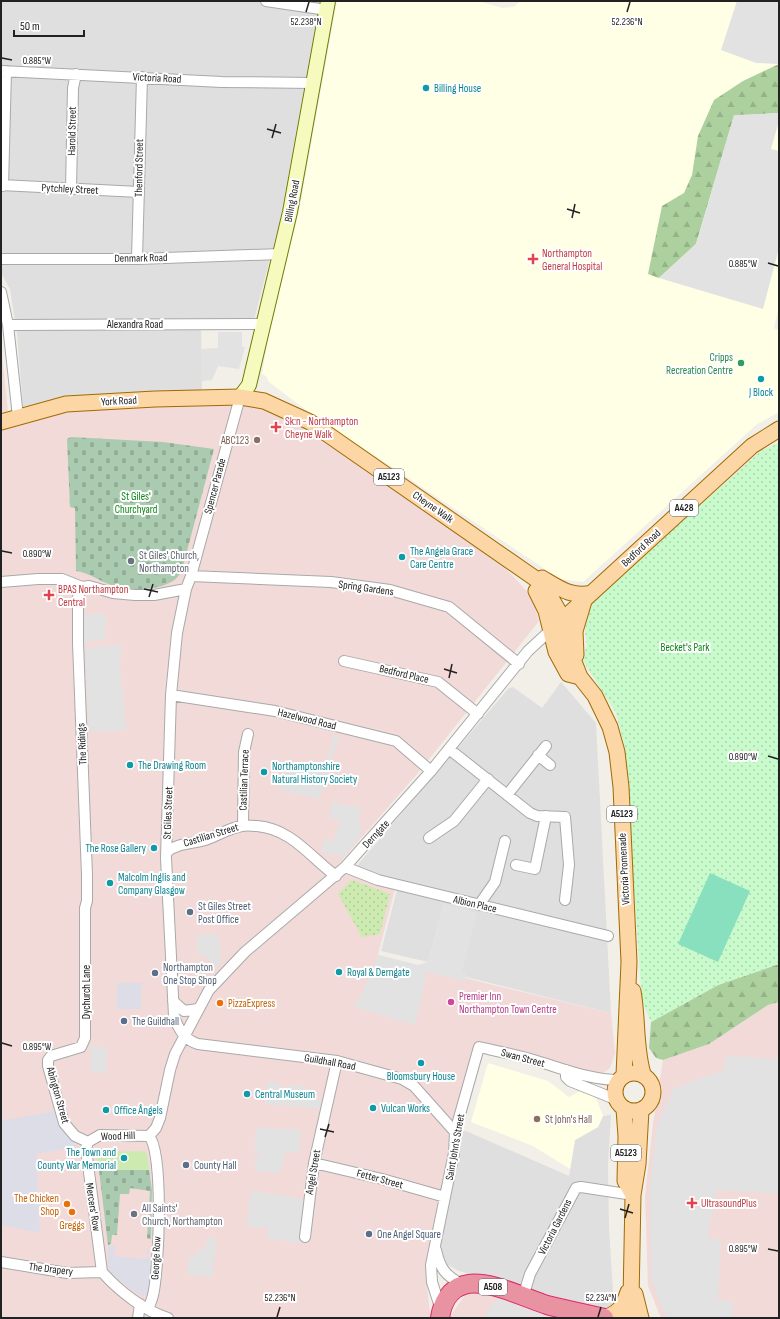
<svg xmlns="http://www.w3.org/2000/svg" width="780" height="1319" font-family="'Sofia Sans Condensed',sans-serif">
<defs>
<pattern id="grass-dots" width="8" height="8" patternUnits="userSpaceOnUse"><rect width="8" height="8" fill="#cdebb0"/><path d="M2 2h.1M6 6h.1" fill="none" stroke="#b0c997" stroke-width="1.8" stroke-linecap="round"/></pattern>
<pattern id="forest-firs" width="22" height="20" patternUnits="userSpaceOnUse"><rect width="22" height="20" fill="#add19e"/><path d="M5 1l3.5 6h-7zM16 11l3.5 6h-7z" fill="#95b388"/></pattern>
<pattern id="cemetery-stones" width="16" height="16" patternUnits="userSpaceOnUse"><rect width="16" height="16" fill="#aacbaf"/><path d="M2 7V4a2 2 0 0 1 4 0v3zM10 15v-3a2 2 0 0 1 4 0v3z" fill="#92ae96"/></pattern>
<pattern id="park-dots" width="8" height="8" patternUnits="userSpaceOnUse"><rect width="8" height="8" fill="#c8facc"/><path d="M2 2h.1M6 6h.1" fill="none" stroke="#acd6af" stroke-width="1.8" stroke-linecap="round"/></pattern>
</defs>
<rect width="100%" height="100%" fill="#f2efe9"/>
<path fill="#e0dfdf" d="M1,1H320L280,220L253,324H201L202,390L71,396L23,407L17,334L10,289L1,273Z
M561,682L596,723L611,1013L466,977L453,969L444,904L428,962L381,951L398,886L354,869L509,688L513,687L542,708Z
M337,1061L455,1132L466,1131L569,1176L575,1140L598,1127L603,1116L611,1115L608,1165L609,1227L614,1308L610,1311L459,1271L448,1265L437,1254L444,1200Z"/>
<path fill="#f2dad9" d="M1,345L8,411L1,414Z
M254,399L327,434L454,522L512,575L532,597L539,621L418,773L336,867L395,889L378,955L485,983L611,1013L615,1053L610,1068L602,1074L476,1043L455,1118L434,1221L427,1287L430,1313L441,1318H1V423L98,402Z
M779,1002V1318H661L648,1286L645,1196L653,1123L663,1060L709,1044L768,1005Z
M481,1292L579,1318H449L465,1295Z"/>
<path fill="#ffffe5" d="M337,1H479L502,8L514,7L520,1H779V307L774,328L779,331V412L756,425L583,582L560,579L306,410L269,382L266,376L262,374L268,338L299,211Z
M488,1063L548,1081L569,1097L580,1091L589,1093L596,1098L603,1116L598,1127L575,1140L570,1169L533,1146L471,1122Z"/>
<path fill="url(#grass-dots)" d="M352,880L390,894L380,934L362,937L338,894Z"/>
<path fill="url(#forest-firs)" d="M779,64V113L734,116L696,244L659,278L648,274L662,206L684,193L692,175L698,136L714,100L743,81Z
M779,964V1002L768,1005L709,1044L663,1060L656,1058L649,1048L651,1022L718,985Z"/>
<path fill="url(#cemetery-stones)" d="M71,437L163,442L214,449L182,570C174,592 129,592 111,585C99,581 90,573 76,571L75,508L70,507L67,439Z
M99,1170H149L152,1190L151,1239L147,1238L150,1191L130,1188L129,1194H120L117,1235H112L111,1244L108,1245Z"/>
<path fill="url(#park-dots)" d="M779,443V964L718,985L651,1022L642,1001L624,744L616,713L582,659L587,646L585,631L589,605L762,450Z"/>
<path fill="#cdebb0" d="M144,1151L147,1154L149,1170H99L97,1157L100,1152Z"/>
<path fill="#88e0be" d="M710,873L750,891L718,962L678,944Z"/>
<path fill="#e2e2e2" d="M737,1H779V64L756,63L721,50Z
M779,113V121L771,149L779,151V248L763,309L659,278L696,244L734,115Z
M218,332H242V347H245L239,369L218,366L212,380L202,381L201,349L218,348Z
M82,614H106L105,639L84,643Z
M122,645L120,670L126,730L89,731L85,648Z
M334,735L339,736L319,799L281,790L282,767L287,765L324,774Z
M332,802L361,808L358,822H361L360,836L343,857L321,852L325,838L333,841L341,821L329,818Z
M444,904L477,913L462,971L459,970L466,973L465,981L427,972L415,1025L355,1007L379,955L418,965L428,962Z
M218,934L221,959L222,961L216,967L204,955H198L197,937L199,935Z
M90,1046L107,1048L106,1073L91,1072Z
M726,1056L779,1059V1194L717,1190L708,1232L710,1238L721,1240L718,1300L733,1302L732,1318H668L659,1301L651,1279L650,1186L657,1125L674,1088L724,1070Z
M268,1082L280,1083L281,1087H288L289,1085L307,1087L306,1095L323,1101L322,1109L265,1104Z
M256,1127L301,1130L299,1153L285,1152L282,1169L277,1173L255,1171V1158L258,1157L257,1150H254Z
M250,1191L303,1199L301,1243L268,1239V1228L247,1226Z
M207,1238L217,1239L212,1277L187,1274L190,1255H196L197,1249L205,1250Z
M498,1298L553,1318H483Z"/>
<path fill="#dddde8" d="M117,983H142L141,1009H117Z
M56,1111L63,1131L78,1147L36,1154L40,1233L1,1225V1121Z
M108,1245L115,1246L114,1256L146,1259L147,1248L149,1249L148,1258L153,1259L151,1286L148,1295H139L111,1274L108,1269Z"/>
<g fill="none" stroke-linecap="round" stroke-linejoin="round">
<g stroke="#a9a9a9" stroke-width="12">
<path id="street" d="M266,1L327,10
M1,71L222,82L313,83
M1,185L139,192
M3,186L6,71
M71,189L73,88L76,74
M1,259H137L280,254
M137,259L142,77
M1,292L8,325L18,417
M8,325L262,324
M240,397L191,576L186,589L177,633L171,695L166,858L174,1016C178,1029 185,1040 198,1044L337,1061L402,1079L414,1086L455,1132
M191,576L331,582L390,590L449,607L519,664
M1,582L38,579H62L82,587L89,586L113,593L135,595H154L186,589
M82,587L78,597V643L87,875V901L85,908V1038L81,1047L51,1056L48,1060V1066L64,1123L75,1136L88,1142
M344,661L438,682L478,714
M171,695L275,711L396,741L431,771
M449,749L530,813L537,816L565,817L569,865L565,900
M538,755L550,765
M507,795L546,746
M243,825L244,752L248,734
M429,838L454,821L488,779
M167,852C177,843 192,844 205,840C217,836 229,828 242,826C247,825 252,826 257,826C292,829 310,857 336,876
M516,865L535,869L546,816
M345,867L378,880L608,936
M479,905L495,882L505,841
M173,1001L184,1011L198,1009
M566,1070V1077L570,1081L615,1099
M149,1136L156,1128L160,1118L170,1070L175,1054L209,990L245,952L345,867L431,771L528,651L554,627
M314,1163L382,1179L445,1197
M305,1237L314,1163L337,1061
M436,1250C440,1269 446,1276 463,1285
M1,1262L67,1273L102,1272
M102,1272L86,1149L88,1142L100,1135L149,1136
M102,1272C118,1290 144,1311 168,1318
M523,1297L530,1274L576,1188L581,1187L633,1195
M148,1309C150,1304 152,1300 153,1295C159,1271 164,1152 149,1136
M441,1310L432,1282L431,1265L454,1153L455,1132L479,1047C496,1051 513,1054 530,1059C559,1067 588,1080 619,1080
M138,1318L140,1304"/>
</g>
<g stroke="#707d05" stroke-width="16">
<path id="secondary" d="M240,397L249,385L290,212L328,1"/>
</g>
<g stroke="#a06b00" stroke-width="17">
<path id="primary" d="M1,422L66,404L155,399L240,397L264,401L310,422L543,584L558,610L564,636L580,677L595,696L610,727L617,752L621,787L629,962L624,1075
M542,578C559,588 572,598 592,593
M536,591L546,611L556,652L568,674L580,677
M560,622L752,446L779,429
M576,655L575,631L584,601
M633,991C638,1018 635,1047 643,1074
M615 1092a19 19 0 1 1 38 0a19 19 0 1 1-38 0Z
M624,1109L626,1136L625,1181L633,1195
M635,1294L641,1318
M603,1318C618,1314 623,1307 628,1292
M629,1318L631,1300L633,1195L638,1164L641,1110"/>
</g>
<g stroke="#dc2a67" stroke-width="20">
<path id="highway" d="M440,1318C442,1304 449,1289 464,1285C486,1278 525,1298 547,1305C566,1310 585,1313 604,1318"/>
</g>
<use href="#street" stroke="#fff" stroke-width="10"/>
<use href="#secondary" stroke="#f7fabf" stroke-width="14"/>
<use href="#primary" stroke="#fcd6a4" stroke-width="15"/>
<use href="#highway" stroke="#e892a2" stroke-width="18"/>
</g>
<path fill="none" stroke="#222" stroke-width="1.5" d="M306,12L309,2M627,12L630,2M2,58L12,60M267,129L281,133M272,138L276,124M567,209L580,213M572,218L575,204M768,263L778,266M2,551L12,553M144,589L158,592M149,597L153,584M444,669L457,673M449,678L452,664M768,756L778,759M2,1043L12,1046M320,1129L334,1132M325,1137L329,1124M620,1209L633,1213M625,1218L629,1204M768,1249L778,1251M277,1317L280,1307M598,1317L601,1307"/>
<g fill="#0f9aa8" stroke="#fff" stroke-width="1.5">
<circle cx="426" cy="88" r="4"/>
<circle cx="761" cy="379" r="4"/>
<circle cx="402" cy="557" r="4"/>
<circle cx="130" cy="765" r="4"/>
<circle cx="264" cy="772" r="4"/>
<circle cx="154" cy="848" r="4"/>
<circle cx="110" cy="883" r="4"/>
<circle cx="339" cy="972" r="4"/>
<circle cx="421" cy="1063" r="4"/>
<circle cx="247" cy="1094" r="4"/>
<circle cx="373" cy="1108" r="4"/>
<circle cx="106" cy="1110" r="4"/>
<circle cx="124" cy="1158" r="4"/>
</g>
<g fill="#e0444e" stroke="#fff" stroke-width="1.5">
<path d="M531 253h4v4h4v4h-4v4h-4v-4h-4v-4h4z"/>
<path d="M274 421h4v4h4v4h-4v4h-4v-4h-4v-4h4z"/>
<path d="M47 589h4v4h4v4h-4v4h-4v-4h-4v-4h4z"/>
<path d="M690 1197h4v4h4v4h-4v4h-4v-4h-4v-4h4z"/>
</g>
<circle fill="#2e9e5b" stroke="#fff" stroke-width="1.5" cx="741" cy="363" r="4"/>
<g fill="#8d6e63" stroke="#fff" stroke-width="1.5">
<circle cx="257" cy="440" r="4"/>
<circle cx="537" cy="1119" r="4"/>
</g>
<g fill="#6b7280" stroke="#fff" stroke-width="1.5">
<circle cx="131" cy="561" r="4"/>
<circle cx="134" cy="1214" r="4"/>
</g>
<g fill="#5c6f8a" stroke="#fff" stroke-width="1.5">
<circle cx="190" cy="912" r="4"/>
<circle cx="155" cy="973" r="4"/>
<circle cx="124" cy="1021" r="4"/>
<circle cx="186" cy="1165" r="4"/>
<circle cx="369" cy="1234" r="4"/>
</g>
<circle fill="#d1479c" stroke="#fff" stroke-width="1.5" cx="451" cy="1002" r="4"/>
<g fill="#e8710a" stroke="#fff" stroke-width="1.5">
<circle cx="220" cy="1003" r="4"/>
<circle cx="67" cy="1204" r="4"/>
<circle cx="72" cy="1212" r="4"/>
</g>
<g text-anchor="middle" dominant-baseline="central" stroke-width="4" stroke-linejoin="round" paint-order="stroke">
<g fill="#fff" stroke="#646464" stroke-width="1">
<rect x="374" y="469" width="30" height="16" rx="3"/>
<rect x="670" y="500" width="28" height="16" rx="3"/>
<rect x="607" y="806" width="30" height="16" rx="3"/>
<rect x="611" y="1145" width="30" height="16" rx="3"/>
<rect x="479" y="1279" width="28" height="16" rx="3"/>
</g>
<g font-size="10" font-weight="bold" fill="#222">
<text x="389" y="477">A5123</text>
<text x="684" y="508">A428</text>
<text x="622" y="814">A5123</text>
<text x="626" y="1153">A5123</text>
<text x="493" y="1287">A508</text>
</g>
<g font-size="11" fill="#222" stroke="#fff">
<text transform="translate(157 78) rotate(3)">Victoria Road</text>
<text transform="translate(72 131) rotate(-89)">Harold Street</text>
<text transform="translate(139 168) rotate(-89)">Thenford Street</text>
<text transform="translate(70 189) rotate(3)">Pytchley Street</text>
<text transform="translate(292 201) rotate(-79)">Billing Road</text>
<text transform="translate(141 258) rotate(-1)">Denmark Road</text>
<text x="135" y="324">Alexandra Road</text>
<text transform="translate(119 401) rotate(-3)">York Road</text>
<text transform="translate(215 486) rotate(-75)">Spencer Parade</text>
<text transform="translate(433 507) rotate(35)">Cheyne Walk</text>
<text transform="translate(641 548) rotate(-43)">Bedford Road</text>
<text transform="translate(366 588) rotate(8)">Spring Gardens</text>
<text transform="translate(404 674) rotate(13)">Bedford Place</text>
<text transform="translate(307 719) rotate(14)">Hazelwood Road</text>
<text transform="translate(82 744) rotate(-93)">The Ridings</text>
<text transform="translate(244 780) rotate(-88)">Castilian Terrace</text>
<text transform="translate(168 813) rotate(-88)">St Giles Street</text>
<text transform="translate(376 834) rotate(-47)">Derngate</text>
<text transform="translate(211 835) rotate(-17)">Castilian Street</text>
<text transform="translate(624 869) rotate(-93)">Victoria Promenade</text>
<text transform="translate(475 904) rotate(13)">Albion Place</text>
<text transform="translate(86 992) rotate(-90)">Dychurch Lane</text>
<text transform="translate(523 1058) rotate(15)">Swan Street</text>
<text transform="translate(330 1062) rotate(10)">Guildhall Road</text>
<text transform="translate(58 1095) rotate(74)">Abington Street</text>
<text transform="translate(118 1136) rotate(-2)">Wood Hill</text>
<text transform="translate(455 1147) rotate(-80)">Saint John's Street</text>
<text transform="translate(313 1172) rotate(-80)">Angel Street</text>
<text transform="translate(380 1179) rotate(15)">Fetter Street</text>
<text transform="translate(93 1207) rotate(81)">Mercers' Row</text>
<text transform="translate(555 1227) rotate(-63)">Victoria Gardens</text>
<text transform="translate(156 1258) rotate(-87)">George Row</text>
<text transform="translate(51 1269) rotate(7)">The Drapery</text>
</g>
<g font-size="11" fill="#0d838f" stroke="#fff" text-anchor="start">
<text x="434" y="88">Billing House</text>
<text x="761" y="392" text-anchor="middle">J Block</text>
<text x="410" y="551">The Angela Grace<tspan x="410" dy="13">Care Centre</tspan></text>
<text x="138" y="765">The Drawing Room</text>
<text x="272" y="766">Northamptonshire<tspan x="272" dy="13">Natural History Society</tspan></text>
<text x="146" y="848" text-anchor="end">The Rose Gallery</text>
<text x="118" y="877">Malcolm Inglis and<tspan x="118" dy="13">Company Glasgow</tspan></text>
<text x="347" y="972">Royal &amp; Derngate</text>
<text x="421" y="1076" text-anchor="middle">Bloomsbury House</text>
<text x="255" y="1094">Central Museum</text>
<text x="381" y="1108">Vulcan Works</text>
<text x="114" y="1110">Office Ångels</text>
<text x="116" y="1152" text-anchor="end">The Town and<tspan x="116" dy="13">County War Memorial</tspan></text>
</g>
<g font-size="11" fill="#be3a42" stroke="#fff" text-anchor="start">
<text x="542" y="253">Northampton<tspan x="542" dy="13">General Hospital</tspan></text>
<text x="285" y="421">Sk:n - Northampton<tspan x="285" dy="13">Cheyne Walk</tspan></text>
<text x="58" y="589">BPAS Northampton<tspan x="58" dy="13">Central</tspan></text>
<text x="701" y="1203">UltrasoundPlus</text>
</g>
<g font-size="11" fill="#27864d" stroke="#fff" text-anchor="end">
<text x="733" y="357">Cripps<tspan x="733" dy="13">Recreation Centre</tspan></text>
</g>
<g font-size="11" fill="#785e54" stroke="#fff" text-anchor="end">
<text x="249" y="440">ABC123</text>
<text x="545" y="1119" text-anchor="start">St John's Hall</text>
</g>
<g font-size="11" fill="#0c8416" stroke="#fff">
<text x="136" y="496">St Giles'<tspan x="136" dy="13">Churchyard</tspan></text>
<text x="685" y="647">Becket's Park</text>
</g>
<g font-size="11" fill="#5b616d" stroke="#fff" text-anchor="start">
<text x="139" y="555">St Giles' Church,<tspan x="139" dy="13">Northampton</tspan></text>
<text x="142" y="1208">All Saints'<tspan x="142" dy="13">Church, Northampton</tspan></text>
</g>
<g font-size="11" fill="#4e5e75" stroke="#fff" text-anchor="start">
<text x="198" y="906">St Giles Street<tspan x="198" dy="13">Post Office</tspan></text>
<text x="163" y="967">Northampton<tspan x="163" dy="13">One Stop Shop</tspan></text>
<text x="132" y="1021">The Guildhall</text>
<text x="194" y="1165">County Hall</text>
<text x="377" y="1234">One Angel Square</text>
</g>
<g font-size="11" fill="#b23c85" stroke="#fff" text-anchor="start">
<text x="459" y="996">Premier Inn<tspan x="459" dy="13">Northampton Town Centre</tspan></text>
</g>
<g font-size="11" fill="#c56008" stroke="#fff" text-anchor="start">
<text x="228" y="1003">PizzaExpress</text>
<text x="59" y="1198" text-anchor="end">The Chicken<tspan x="59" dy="13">Shop</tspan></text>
<text x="72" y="1225" text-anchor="middle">Greggs</text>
</g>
</g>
<g font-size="10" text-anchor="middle" fill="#222" stroke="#fff" stroke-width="4" stroke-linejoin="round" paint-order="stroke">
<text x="306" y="25">52.238°N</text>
<text x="627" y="25">52.236°N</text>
<text x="37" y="64">0.885°W</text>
<text x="743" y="267">0.885°W</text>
<text x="37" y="557">0.890°W</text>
<text x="743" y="760">0.890°W</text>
<text x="37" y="1050">0.895°W</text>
<text x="743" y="1252">0.895°W</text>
<text x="280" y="1301">52.236°N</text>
<text x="601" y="1301">52.234°N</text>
</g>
<rect width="780" height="1319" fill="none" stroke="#222222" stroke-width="4"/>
<path d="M14 30v6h70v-6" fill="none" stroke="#222222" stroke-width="2"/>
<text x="20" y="30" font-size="12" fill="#222222" stroke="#ffffff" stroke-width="3" paint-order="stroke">50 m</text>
</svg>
